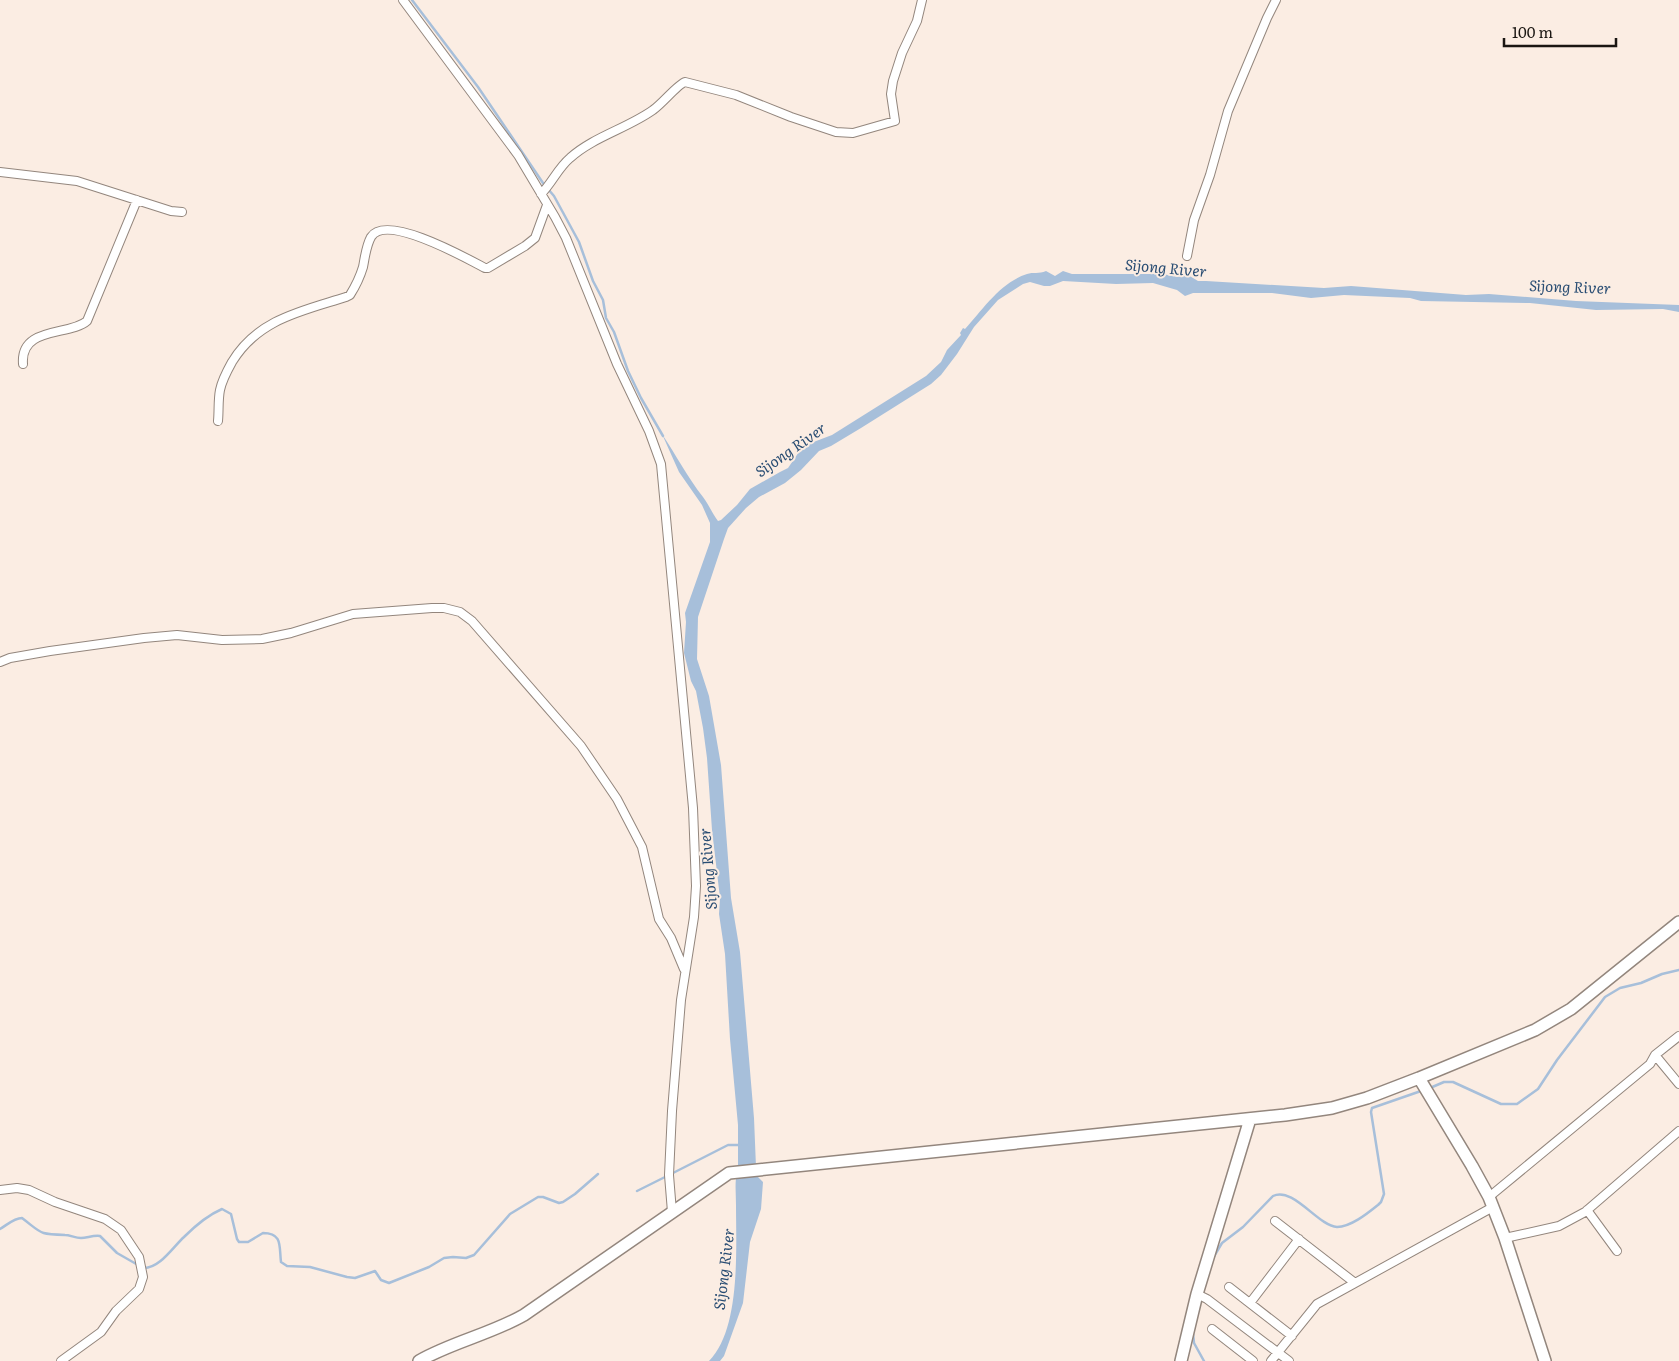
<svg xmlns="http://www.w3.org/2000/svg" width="1679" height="1361" font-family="Literata,serif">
<rect width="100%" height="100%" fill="#fbede3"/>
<path fill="#a7bfda" d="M1046,271L1055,276L1063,271L1072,274H1163L1177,277L1188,275L1198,281H1206L1324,288L1351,286L1466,295L1489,294L1576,301L1679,305V312L1663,309L1596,310L1530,303L1421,301L1410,298L1344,295L1311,298L1272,293H1193L1185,296L1177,290L1153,283L1116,284L1063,281L1050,286H1044L1030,282L1023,284L998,300L974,327L957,354L941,375L931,384L861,428L831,446L819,451L801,470L785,483L759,497L746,508L728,528L724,539L698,617L697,659L709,696L721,765L731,898L740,952L754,1118L756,1167L738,1168V1125L730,1039L725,954L719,914L720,898L712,830L707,758L703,728L696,691L691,681L684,653L686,622L685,613L710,542V523L702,505L679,472L662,434C676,455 688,478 703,497C709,505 712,513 718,521L721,520L737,505L750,489L780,472L788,468L803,446L832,435L926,376L941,362L947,350L961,335L960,333L963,328L965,329C983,309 1001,282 1027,274C1033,272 1039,274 1046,271Z
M756,1175L763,1182L761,1209L750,1242L743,1303L724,1356L720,1361H709C741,1329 736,1248 736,1205C736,1196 735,1187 736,1178Z"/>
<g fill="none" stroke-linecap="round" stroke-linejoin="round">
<path stroke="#a7bfda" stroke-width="2.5" d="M412,0L478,87L545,186
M548,189L554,196L579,242L593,281L603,300L606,318L614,332L628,371L641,398L663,436
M1430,1088L1444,1082H1453L1501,1104H1517L1538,1089L1557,1060L1605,997L1620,988L1641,983L1662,974L1679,970
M673,1173L728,1145H740
M637,1191L665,1177
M0,1229C7,1225 14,1218 22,1218C43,1234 38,1234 65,1235C70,1235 75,1238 81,1238C87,1238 93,1235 100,1236L117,1253L138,1265
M1213,1258L1222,1243L1243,1227L1273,1196C1293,1186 1318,1226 1337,1227C1351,1227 1368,1213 1378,1205L1381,1202L1384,1194L1371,1112L1372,1108L1421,1091
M144,1268C160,1268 173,1247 184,1237C194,1227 208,1215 222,1209L231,1214L237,1239L239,1242H248L263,1233C283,1233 279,1247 281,1262L287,1266L310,1267L347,1277L355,1278L375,1271L381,1280L389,1283L429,1267L444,1258L453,1257L466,1258L474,1255L510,1214L538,1197H543L559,1203L563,1202L575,1194L598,1174
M1193,1333L1194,1343L1204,1361"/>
<g stroke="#93867d" stroke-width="10">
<path id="street" d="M403,0L518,155L555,217L566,238L617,364L649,431L661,464L693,808L696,886L694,917L681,1000L672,1111L669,1175L672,1212
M0,172L77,181L171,211L182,212
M541,194C552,183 558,168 570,158C593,137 628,128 653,110C662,104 678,84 685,82L736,95L791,117L836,132L853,133L895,121L891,94L893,81L902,53L917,21L922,0
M1187,256L1194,220L1210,175L1228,111L1267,18L1276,0
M23,364C20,326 70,336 87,321L137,200
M218,421C219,411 218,400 220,390C222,380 227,371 232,362C258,319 302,311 346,297L350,295C355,287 360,277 363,267C365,257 366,246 371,237C386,213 466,258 485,268H488L525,246L535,238L547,205
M0,662L10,658L50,651L144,638L177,635L222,640L262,639L291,633L353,614L432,608H444L460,612L472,621L581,746L617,799L642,847L659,919L671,938L684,969
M1655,1055L1679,1084
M0,1190L17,1188L29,1190L55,1202L105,1219L121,1230L139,1257L143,1277L139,1289L116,1311L101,1332L61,1361
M1489,1197L1650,1064L1655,1055L1679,1036
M1587,1210L1617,1251
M1275,1221L1355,1283
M1505,1238L1559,1226L1585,1212L1679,1131
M1229,1287L1292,1336
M1197,1294L1207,1299L1289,1361
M1250,1303L1299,1239
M1212,1329L1253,1361
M1271,1361L1317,1304L1493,1207"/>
</g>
<g stroke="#93867d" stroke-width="14">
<path id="secondary" d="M1419,1078L1472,1166L1489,1197L1505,1238L1545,1361
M419,1361C452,1342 491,1334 524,1315L729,1173L1285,1115L1332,1108L1367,1098L1419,1078L1535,1030L1571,1009L1679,922
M1181,1361L1197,1294L1250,1119"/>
</g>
<use href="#street" stroke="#fff" stroke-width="8"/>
<use href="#secondary" stroke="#fff" stroke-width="11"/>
</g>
<g text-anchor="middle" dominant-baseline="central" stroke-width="4" stroke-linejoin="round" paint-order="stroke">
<g font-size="15" font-style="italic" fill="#294d73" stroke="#fbede3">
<text transform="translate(1166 267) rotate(5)">Sijong River</text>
<text transform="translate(1570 286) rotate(2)">Sijong River</text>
<text transform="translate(790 449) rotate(-35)">Sijong River</text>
<text transform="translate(707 869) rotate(-95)">Sijong River</text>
<text transform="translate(723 1269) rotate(-83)">Sijong River</text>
</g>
</g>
<path d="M1504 38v8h112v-8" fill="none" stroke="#1a1612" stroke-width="2.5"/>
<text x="1512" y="38" font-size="15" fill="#1a1612" stroke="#fbede3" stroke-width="4" paint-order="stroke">100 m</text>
</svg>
